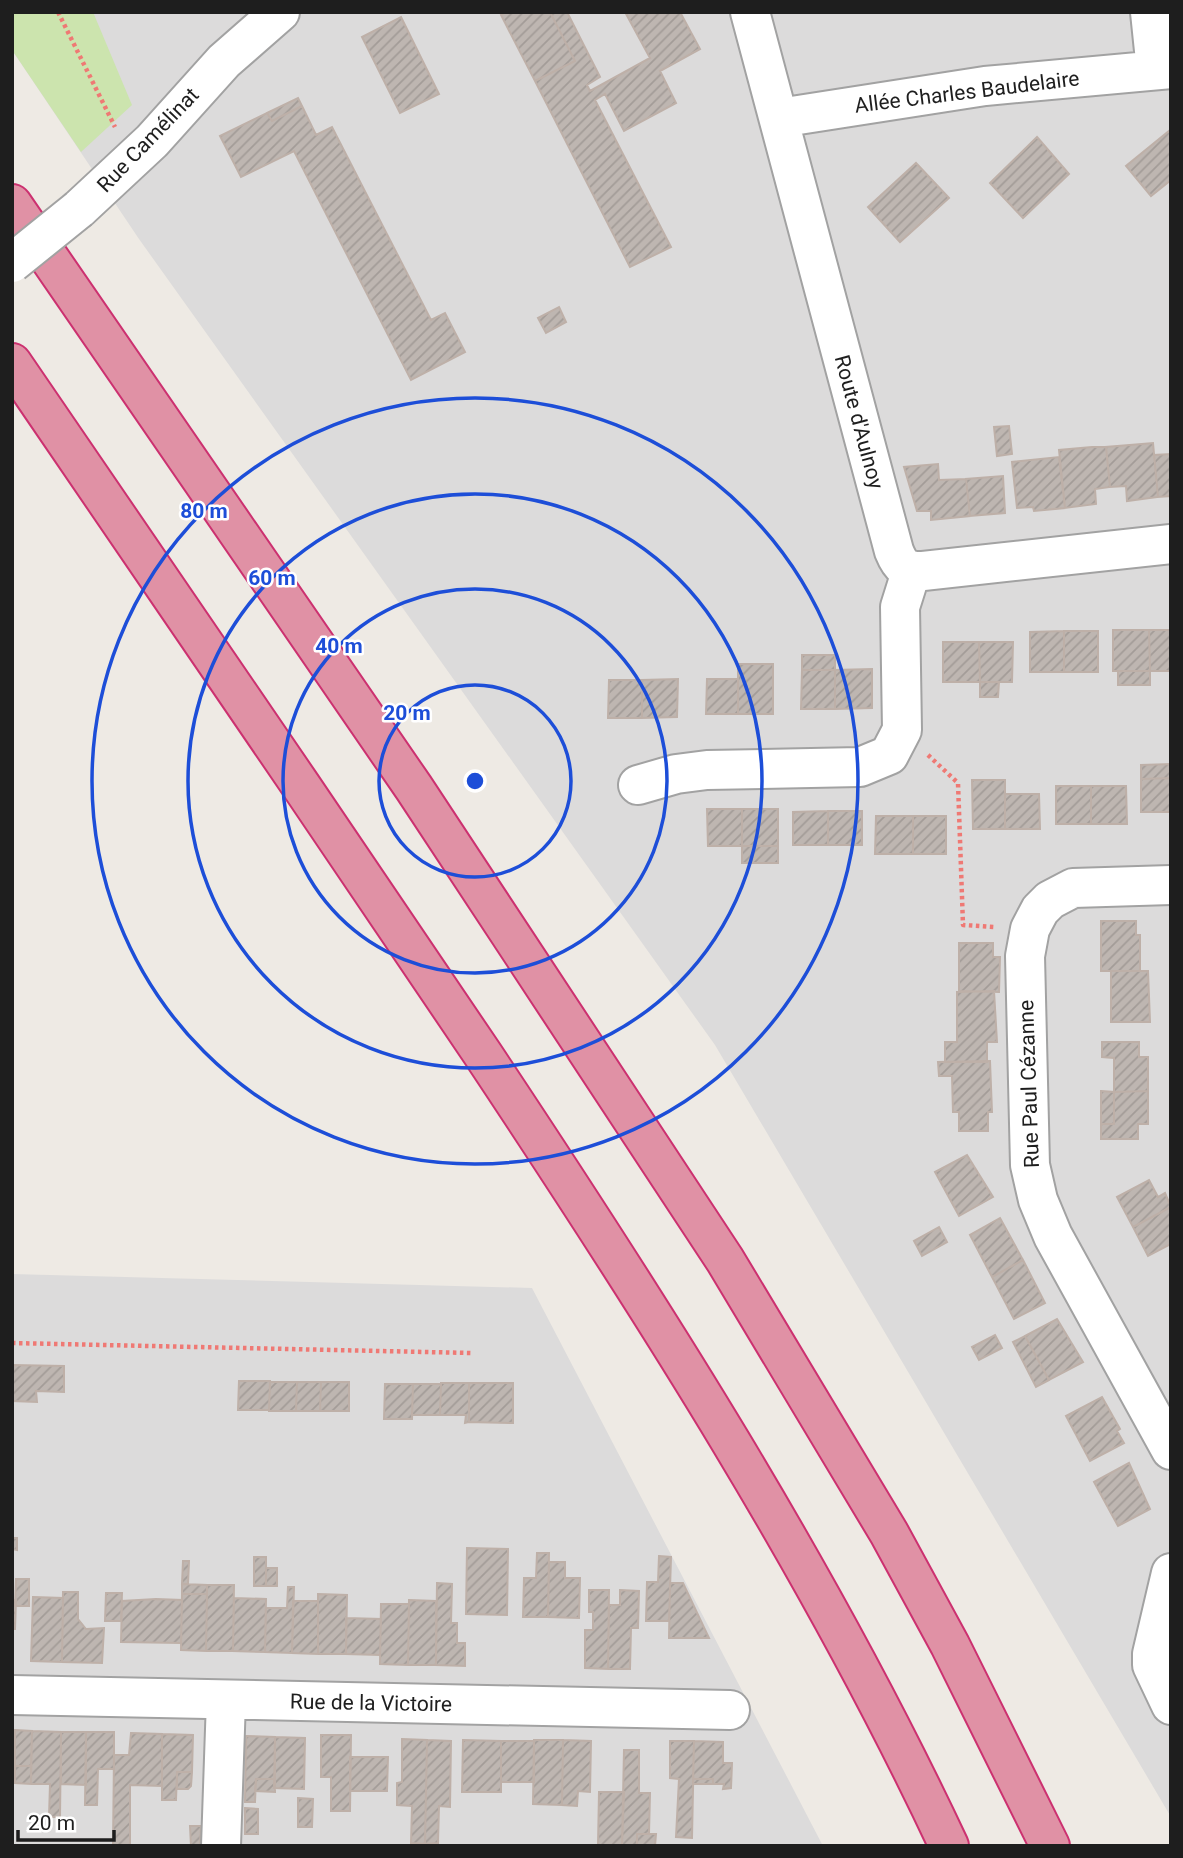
<svg xmlns="http://www.w3.org/2000/svg" width="1183" height="1858" font-family="Roboto,sans-serif">
<defs>
<pattern id="building-hatch" width="6" height="6" patternUnits="userSpaceOnUse" patternTransform="scale(1.75)"><rect width="6" height="6" fill="#beb6b1"/><path d="M-1 1l2-2M0 6l6-6M5 7l2-2" fill="none" stroke="#a39c98"/></pattern>
</defs>
<rect width="100%" height="100%" fill="#eeeae4"/>
<path fill="#dcdbdb" d="M12,12H1171V1817L715,1045L139,239L12,50Z
M12,1274L532,1288L823,1846H12Z"/>
<path fill="#cce4ae" d="M12,12H93L132,105L81,152L12,50Z"/>
<path fill="url(#building-hatch)" stroke="#beb0a8" stroke-width="2" d="M506,12H550L575,61L535,81L501,15Z
M550,12H567L600,77L587,85L590,91L650,58L625,12H680L700,49L660,71L676,103L624,131L605,94L595,100L671,247L630,267L535,81L575,61Z
M401,17L439,94L400,113L362,37Z
M298,98L302,106L272,121L267,113Z
M302,106L316,135L332,127L431,320L445,313L465,352L411,380L294,151L241,177L220,136L267,113L272,121Z
M1170,130L1171,180L1151,196L1126,166Z
M1037,137L1069,174L1023,218L990,183Z
M916,163L949,198L900,242L868,207Z
M559,307L566,322L546,333L538,318Z
M1009,426L1012,454L997,456L994,427Z
M1153,443L1158,497L1127,501L1126,486L1110,487L1106,447Z
M1092,447H1106L1110,487L1095,489L1096,504L1065,508L1059,450Z
M1171,454V496L1158,497L1154,455Z
M1059,457L1065,508L1034,511L1033,507L1017,508L1012,462Z
M938,464L939,480L966,479L970,516L931,520V511H917L904,467Z
M1003,476L1005,513L970,516L966,479Z
M1113,630H1149L1150,671H1113Z
M1149,630H1171V671H1150Z
M1064,631H1098V672H1064Z
M1064,631V672H1030V632Z
M943,642H979L980,682H943Z
M979,642H1013L1012,682H980Z
M802,655H835V670H802Z
M738,664H773V714H738Z
M872,669V708L835,709V670Z
M802,670H835V709H801Z
M1118,671H1150V685H1118Z
M678,679L677,717L642,718V680Z
M707,679H738V714H706Z
M609,680H642V718H608Z
M980,682H999L998,697H980Z
M1171,764V778L1141,779V765Z
M1171,778V812H1141V779Z
M972,780H1005V829H973Z
M1056,786H1091V824H1056Z
M1091,786H1126L1127,824H1091Z
M1005,794H1039L1040,829H1005Z
M707,809H742V846H708Z
M742,809H778V846H742Z
M828,811V845H793V812Z
M828,811H862V845H828Z
M876,816H913V854H875Z
M913,816H946V854H913Z
M742,846H778V863H742Z
M1101,921H1136V935H1140V971H1101Z
M959,943H993V957H1000L999,992L959,991Z
M1111,971H1148L1150,1022H1111Z
M994,991L997,1042H987V1062H945V1042H957V992Z
M1102,1042H1139V1057H1148V1091L1114,1092V1058L1102,1057Z
M990,1061L992,1112H988V1131H959V1112H953L952,1076H939L938,1062Z
M1101,1091L1114,1092V1124H1101Z
M1148,1091V1124H1138V1139H1101V1124H1114V1092Z
M967,1155L993,1197L959,1216L935,1172Z
M1149,1180L1158,1197L1165,1193L1171,1207L1133,1227L1117,1197Z
M1171,1207V1244L1148,1256L1133,1227Z
M1000,1218L1023,1260L992,1277L970,1235Z
M939,1227L947,1242L922,1256L914,1241Z
M1023,1260L1045,1303L1014,1319L992,1277Z
M1057,1319L1083,1362L1049,1380L1025,1336Z
M995,1335L1002,1348L979,1360L972,1347Z
M1025,1336L1049,1380L1036,1387L1013,1342Z
M12,1365L64,1366V1392L36,1391L37,1402L12,1401Z
M239,1381H270L269,1410H238Z
M270,1382H297L296,1411H269Z
M297,1382H321L320,1411H296Z
M321,1382H349V1411H320Z
M441,1383H469V1422L465,1423L466,1415H440Z
M469,1383H513V1423L469,1422Z
M385,1384H413L412,1419H384Z
M413,1384H441L440,1415H412Z
M1102,1397L1120,1429L1117,1431L1124,1443L1090,1461L1066,1416Z
M1129,1463L1150,1509L1118,1526L1094,1482Z
M12,1538H17V1550L12,1549Z
M467,1548L508,1549L507,1615L466,1614Z
M537,1553H549L548,1617H523L524,1578H536Z
M659,1556L671,1557L669,1621H646L647,1582H658Z
M254,1557H266V1586H254Z
M183,1561H189L188,1584H182Z
M549,1562H565V1578H580L579,1618L548,1617Z
M266,1568H277V1586H266Z
M16,1579H29V1606H15Z
M437,1583L452,1584L451,1623H457V1643H465V1666L436,1665Z
M670,1583H683L709,1638H669Z
M182,1584L207,1585V1594H182Z
M207,1585H234L233,1651H206Z
M288,1587H294L292,1653L265,1652L266,1608H287Z
M589,1590H609L608,1669L585,1668V1630H593V1612H589Z
M620,1590L639,1591L638,1628H631L630,1669H608L609,1605H620Z
M63,1592H78V1619L86,1629L104,1628L102,1663L62,1662Z
M106,1593H122L121,1621H105Z
M182,1594H207L206,1651L181,1650Z
M318,1594L347,1595L346,1654H318Z
M33,1597L63,1598L62,1662L31,1661Z
M234,1598L266,1599L265,1652L233,1651Z
M156,1599L182,1600L181,1643L121,1642L122,1601Z
M12,1600H16L15,1629H12Z
M409,1600L436,1601V1665H408Z
M293,1601H318V1654L292,1653Z
M381,1604H409L408,1665L380,1664Z
M346,1618L381,1619L380,1655L346,1654Z
M15,1730L32,1731L31,1766H15Z
M32,1731L61,1732L60,1817H49L50,1784H31Z
M61,1732H86V1785L61,1784Z
M86,1732H114V1769H98L97,1805H85Z
M131,1733L162,1734V1786L130,1785V1846H113L114,1755H129Z
M162,1734L193,1735L192,1772H177L176,1800H162Z
M321,1735H351L350,1811H331V1777H321Z
M246,1736L275,1737V1779H256L255,1802H245Z
M275,1737L305,1738L304,1789L274,1788Z
M402,1739L427,1740L425,1844L411,1843L412,1806L397,1805V1783L402,1782Z
M427,1740L451,1741L450,1807L439,1806L438,1843L425,1844Z
M463,1740L501,1741V1792H462Z
M534,1740H563L562,1805L533,1804Z
M563,1740L591,1741L590,1792L578,1791L577,1806L562,1805Z
M501,1741H534V1782H501Z
M670,1741H694L692,1838L676,1837L679,1779L670,1778Z
M694,1741L723,1742V1763H732L731,1788L723,1789L724,1784H713V1779H693Z
M624,1750H639V1793H650L649,1834H637V1846H622Z
M350,1757H388L387,1791H350Z
M15,1766H31V1784L15,1783Z
M177,1772H192L191,1786L188,1789H177Z
M256,1779H275V1792L255,1791Z
M693,1779H713V1784H693Z
M599,1792H624L622,1846H598Z
M298,1798L313,1799L312,1827H298Z
M245,1808L258,1809V1834H245Z
M190,1826H201L200,1846H191Z
M637,1834H656L655,1846H637Z"/>
<g fill="none" stroke-linecap="round" stroke-linejoin="round">
<g stroke="#a2a2a2" stroke-width="42">
<path id="minor" d="M750,12L894,551C900,566 906,572 923,571L1171,544
M1150,12L1156,70
M779,118L985,86L1171,69
M79,209L152,141L224,61L280,12
M638,785L676,774L707,770L860,767L889,755L902,730L900,607L911,572
M1171,885L1073,888L1050,900L1040,910L1030,929L1025,956L1030,1165L1038,1200L1053,1236L1171,1450
M1171,1573L1152,1654V1665L1171,1705
M12,1695L730,1710
M221,1846L226,1700"/>
</g>
<g stroke="#cc3170" stroke-width="42">
<path id="highway" d="M12,204L414,788L725,1260L889,1533L950,1645L1050,1846
M12,363C170,594 328,824 484,1056C653,1310 819,1569 949,1846"/>
</g>
<path stroke="#ef7974" stroke-width="4.5" stroke-dasharray="3.5 3.5" stroke-linecap="butt" d="M58,12L115,127
M928,755L958,783L963,925L994,927
M12,1343L472,1353"/>
<use href="#minor" stroke="#fff" stroke-width="38"/>
<use href="#highway" stroke="#e091a5" stroke-width="38"/>
<g stroke="#a2a2a2" stroke-width="42" stroke-linecap="butt">
<path id="minor-bridge" d="M12,263L79,209"/>
</g>
<use href="#minor-bridge" stroke="#fff" stroke-width="38"/>
</g>
<g fill="none" stroke="#1d4ed8" stroke-width="3.5">
<circle cx="475" cy="781" r="96"/>
<circle cx="475" cy="781" r="192"/>
<circle cx="475" cy="781" r="287"/>
<circle cx="475" cy="781" r="383"/>
</g>
<g text-anchor="middle" dominant-baseline="central" stroke-width="5" stroke-linejoin="round" paint-order="stroke">
<g font-size="21" fill="#1e1e1e" stroke="#fff">
<text transform="translate(967 92) rotate(-7)">Allée Charles Baudelaire</text>
<text transform="translate(148 140) rotate(-46)">Rue Camélinat</text>
<text transform="translate(859 422) rotate(75)">Route d'Aulnoy</text>
<text transform="translate(1029 1084) rotate(-92)">Rue Paul Cézanne</text>
<text transform="translate(371 1703) rotate(1)">Rue de la Victoire</text>
</g>
</g>
<circle cx="475" cy="781" r="10" fill="#1d4ed8" stroke="#fff" stroke-width="3.5"/>
<g font-size="21" text-anchor="middle" font-weight="bold" fill="#1d4ed8" stroke="#fff" stroke-width="5" stroke-linejoin="round" paint-order="stroke">
<text x="204" y="518">80 m</text>
<text x="272" y="585">60 m</text>
<text x="339" y="653">40 m</text>
<text x="407" y="720">20 m</text>
</g>
<rect width="1183" height="1858" fill="none" stroke="#1e1e1e" stroke-width="28"/>
<path d="M18 1830v10h96v-10" fill="none" stroke="#1e1e1e" stroke-width="3.5"/>
<text x="28" y="1830" font-size="21" fill="#1e1e1e" stroke="#ffffff" stroke-width="5" paint-order="stroke">20 m</text>
</svg>
